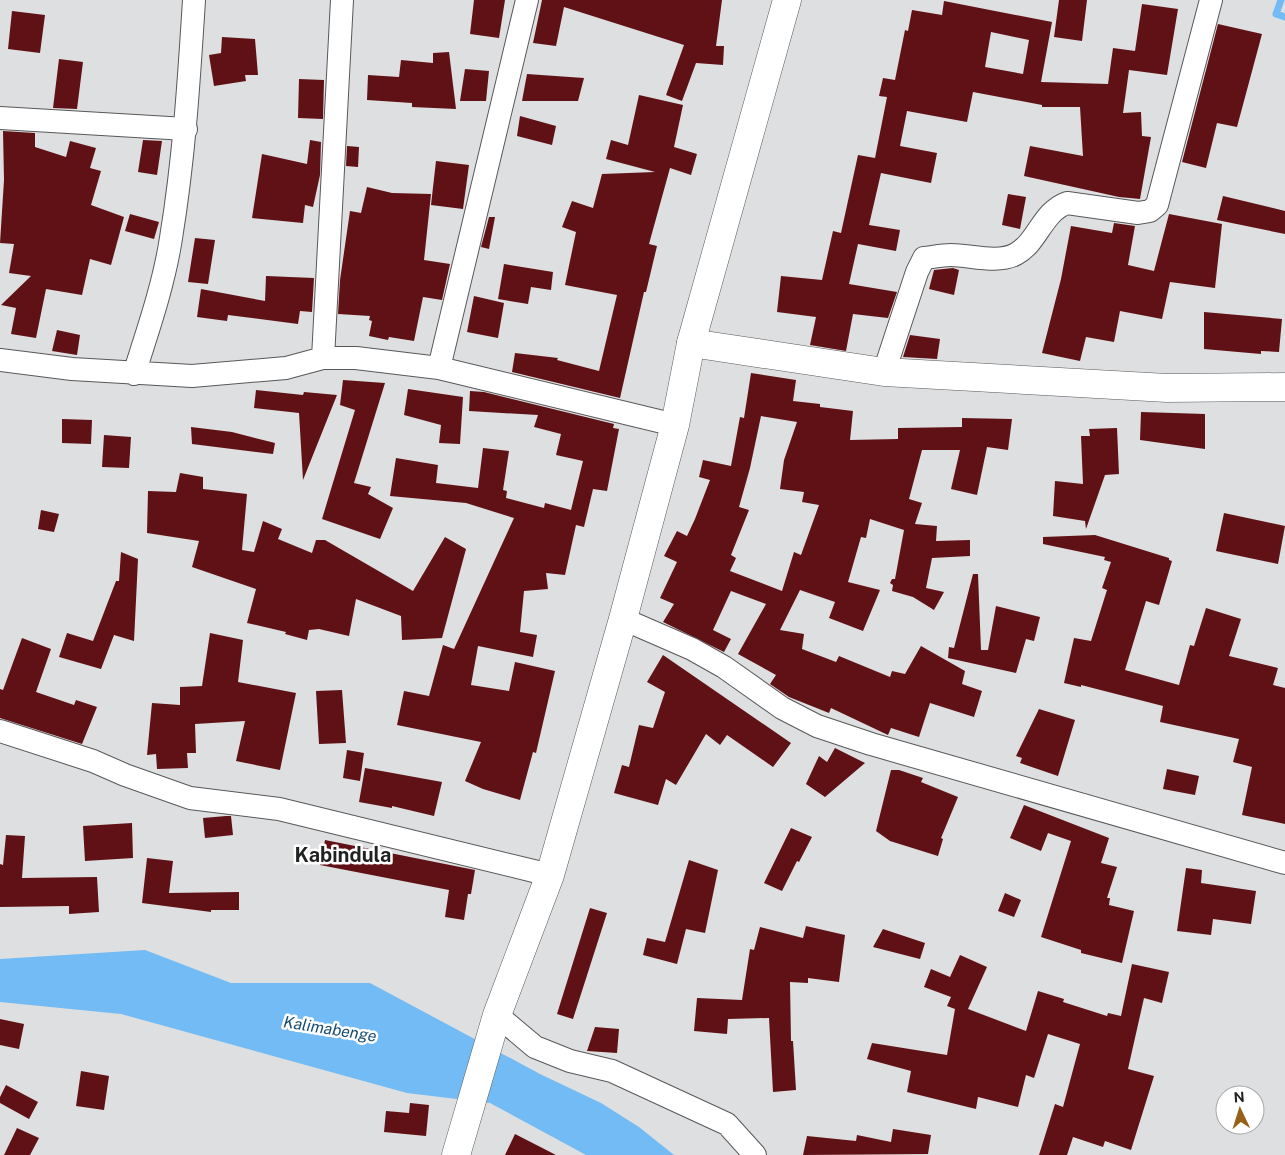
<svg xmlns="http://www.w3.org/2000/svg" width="1285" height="1155" font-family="'Public Sans',sans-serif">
<rect width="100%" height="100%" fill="#dedfe0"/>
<path fill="#72bbf5" d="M145,950L231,983H370L540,1074L601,1103L639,1127L674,1155H586L490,1103L407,1093L121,1014L0,1002V959Z"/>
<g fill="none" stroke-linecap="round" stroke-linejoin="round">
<path stroke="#72bbf5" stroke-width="7" d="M1281,0L1276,14L1285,17"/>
</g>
<path fill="#601116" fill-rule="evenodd" d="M474,0H505L499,38L470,34Z
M542,0H722L716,46H724L723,65L696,63L682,101L666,95L684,45L564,7L556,46L533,43Z
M1059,0H1087L1082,41L1054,37Z
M944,1L1052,22L1041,82L1108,84L1113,48L1135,51L1142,4L1178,9L1167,75L1129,70L1123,113L1141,112L1142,136L1151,137L1140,199L1119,197L1024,176L1030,146L1083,156L1080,107H1042V105L973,92L967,122L907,111L900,146L937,153L931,183L881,173L869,225L900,230L896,251L858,244L849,284L897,292L888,318L853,314L846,351L810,345L816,317L777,312L781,276L822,280L833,231L841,233L858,155L875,158L887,97L879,96L883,78L895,80L905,30L908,31L912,10L942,15ZM991,32L1029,40L1023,74L985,67Z
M12,11L45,15L40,53L8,49Z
M1218,24L1262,34L1237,127L1217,123L1206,168L1182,162Z
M222,37L255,39L258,75H245L246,81L214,86L209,55L221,53Z
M449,52L456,109L412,107V103L367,100L368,75L399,77L401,60L433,63V53Z
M59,59L83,62L77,109L53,108Z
M465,69L489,71L486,101H460Z
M527,74L584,78L578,101H522Z
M299,79L324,80L323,119L298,118Z
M639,95L683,105L674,147L697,154L691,175L670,168L649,244L657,246L646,292H644L620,398L512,372L515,353L558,358L557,360L599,371L617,295L565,285L576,232L562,227L572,201L593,208L602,174L655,172L606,159L611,140L628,145Z
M520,116L556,126L552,145L517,136Z
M3,131L35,133V147L66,157L70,141L96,148L90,168L101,171L91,205L124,217L111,265L90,259L82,295L46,289L36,338L11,334L16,308L1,305L31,276L9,273L14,244L0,243L4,180Z
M143,140L162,141L157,175L138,172Z
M310,140L321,142L320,175L313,207L305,205L303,223L252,218L262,154L307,164Z
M347,146L359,147L358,167L346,166Z
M436,161L469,165L463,209L431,205Z
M367,187L392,193L431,194L424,260L450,264L442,300L423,297L414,341L389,337L388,340L369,336L372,321L369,320L370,316L338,314L340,280L350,211L361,213Z
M1008,194L1026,197L1020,229L1002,225Z
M1223,196L1285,211V234L1217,220Z
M130,214L159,222L154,239L125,231Z
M1169,214L1222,224L1215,288L1170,282L1162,319L1120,311L1114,342L1086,337L1080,361L1042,353L1061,279L1071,226L1112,233L1114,223L1135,226L1128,265L1154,271Z
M489,217H495L489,249L481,247Z
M195,238L215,240L208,284L188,282Z
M504,264L553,272L551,290L531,287L528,304L498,299Z
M953,268L959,270L954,295L929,289L934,270Z
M266,276L314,278L312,312L300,311L298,324L228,315L227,321L197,317L201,289L265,301Z
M474,296L504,303L498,338L467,332Z
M1204,312L1282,319L1279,352L1261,351V354L1204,349Z
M57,330L80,335L77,355L52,351Z
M910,335L940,339L937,359L903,357Z
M751,373L796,380L793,401L820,404V407L853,411L850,440L898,439V428L962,427V418L1012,419L1008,450L987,447L977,495L951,489L960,450H922L909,499L922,503L915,524L937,526L936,541L970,540V556L932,558L926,588L944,592L934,610L913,597L892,591L893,585L890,583L892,579H895L904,530L870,519L866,538L861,537L848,582L880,590L863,631L829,618L835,602L800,590L780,630L804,634L802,649L836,662L839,656L890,677L892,671L905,674L921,646L965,671L962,684L982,691L974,717L930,703L919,737L891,728L888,735L831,708L829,713L789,697L770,684L776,675L738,654L766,604L731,591L713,630L731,639L724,652L663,622L674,604L660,598L677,562L664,556L677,531L687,536L695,519L710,480L699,477L703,460L731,466L740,417L744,418ZM761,416L797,422L784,460L780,489L804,492L802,502L819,505L801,555L794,552L782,591L730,571L736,558L731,555L749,510L739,507L750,468Z
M343,380L385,383L354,483L371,487L368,494L393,508L380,539L322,519L355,410L340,405Z
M408,389L463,397L460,444L439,443L441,425L404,415Z
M256,390L303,395L304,392L337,395L303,480L299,413L254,408Z
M470,391L484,392L614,424L613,428L619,429L607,491L593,489L584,527L576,525L565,575L546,573L548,589L524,591L520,632L537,635L533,657L478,646L471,685L509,691L515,662L555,671L536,753L533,752L520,800L483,789L465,781L481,742L397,725L404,691L429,696L443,645L454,649L514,518L466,503L390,496L396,458L438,465L436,483L478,488L483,448L509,451L503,490L507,491L506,498L544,508L545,503L571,510L583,461L556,455L561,434L534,427L538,415L469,411Z
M1141,412L1205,414V449L1140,440Z
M62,419L92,420L91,444L62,443Z
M191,427L232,432L275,443L273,454L192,444Z
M1117,428L1119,474L1105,475L1086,529L1085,521L1053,516L1055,481L1083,484L1081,436H1090L1089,429Z
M104,435L131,437L129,468L102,467Z
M180,473L203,477V489L247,494L242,550L254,552L263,521L282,529L278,539L312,553L316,540H325L413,591L445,537L466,549L442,638L402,640L401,616L356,599L349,636L319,629L309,630L307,640L285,634L286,632L247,623L256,589L192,567L199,541L147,533L148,491L176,492Z
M41,510L59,514L54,532L38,529Z
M1224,513L1285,526L1278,564L1216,551Z
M1095,535L1169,558V560L1172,561L1159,605L1146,601L1125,670L1179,685L1190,645L1194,646L1206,608L1241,619L1229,656L1278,668L1273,685L1285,688V824L1242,815L1252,767L1233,762L1239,739L1160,722L1163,706L1081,685V687L1064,683L1074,638L1091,641L1107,590L1102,588L1111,562L1104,560L1105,557L1043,544V537Z
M121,552L138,559L134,641L114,635L101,669L59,657L67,633L93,641L116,581H119Z
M973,574H978L981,650H988L996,606L1040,617L1034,641L1026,639L1016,673L948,658L949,647L954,648Z
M210,633L243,640L238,682L296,693L280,770L236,761L245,721L195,724L196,753H187L188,768L157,769L156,754L147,755L152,703L180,705V687L202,686Z
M22,638L51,649L36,692L74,705L76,700L97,707L82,744L0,718V689L3,690Z
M663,655L791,743L773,767L727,735L720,745L706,734L676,785L666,779L658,805L614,793L622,765L629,767L639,725L653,728L665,692L647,682Z
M342,690L346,743L319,744L316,691Z
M1039,709L1075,720L1058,776L1020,763L1022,758L1016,756Z
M835,748L865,763L825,797L806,784L819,756L827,762Z
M347,750L364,753L360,781L343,778Z
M365,768L442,782L434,816L392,806V808L359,802Z
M1167,769L1199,776L1195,795L1163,789Z
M891,770H899L923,778L921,782L958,797L941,838L943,839L938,856L890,841L876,831Z
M1024,805L1109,838L1101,863L1117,867L1107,898H1110L1109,905L1134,911L1122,963L1081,953V950L1041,937L1071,841L1048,833L1041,851L1010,838Z
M226,816H231L233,835L205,838L203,818Z
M132,823L133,858L85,861L83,826Z
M791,828L812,837L799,862L797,861L782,891L764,883Z
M6,835L25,836L22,878L97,877L99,912L69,914V906L0,907V864L3,865Z
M325,840L475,870L471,894H468L464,920L445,917L449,890L320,865Z
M147,858L173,861L169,893L239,892V910H211V912L142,903Z
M689,860L718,870L705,933L686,929L677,964L643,955L647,938L665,942Z
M1186,868L1202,870L1201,883L1256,891L1251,924L1213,919L1211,935L1177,931Z
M1005,893L1021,900L1014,917L998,911Z
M590,908L607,913L573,1019L557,1014Z
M806,926L845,935L839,982L808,978V983L790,982L791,1041H793L796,1090L773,1092L769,1018L728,1019L727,1034L694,1031L697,998L742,1000L750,949L754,950L760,927L803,938Z
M883,929L925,943L920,959L873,947Z
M960,955L987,967L968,1009L1026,1031L1038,991L1064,999L1063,1002L1107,1016L1108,1013L1121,1016L1132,964L1169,972L1162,1003L1144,998L1128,1069L1154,1076L1131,1150L1105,1141L1103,1147L1073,1137L1067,1155H1039L1055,1104L1063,1107L1080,1044L1048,1034L1034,1078L1026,1075L1018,1107L978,1097L976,1109L907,1092L911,1071L867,1059L872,1043L947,1055L955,1009L947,1006L951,997L924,987L931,969L950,977Z
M0,1019L24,1024L19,1049L0,1045Z
M595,1027L619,1029L617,1053L587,1051Z
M81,1071L109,1076L104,1110L76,1106Z
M6,1085L38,1102L29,1119L0,1103V1097Z
M410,1103L429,1105L426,1136L384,1132L386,1111L409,1113Z
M17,1128L39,1138L30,1155H4Z
M893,1129L931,1135L928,1154L803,1155L807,1136L856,1141L857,1135L891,1142Z
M515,1134L556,1155H505Z"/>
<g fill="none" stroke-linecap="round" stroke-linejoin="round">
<g stroke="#58585a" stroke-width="24">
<path id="street" d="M0,118L186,129
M323,358L342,0
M0,360L72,369L192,376L286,368L323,358H356L439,368L675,425
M439,368L527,0
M884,372L917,272L924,258C933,257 942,255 951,255C970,255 998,264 1016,254C1038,242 1042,212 1067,203L1138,213L1150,211L1157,205L1211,0
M134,374C148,330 164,284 171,238C184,159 189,80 194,0
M623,619L692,649L724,667L782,708L817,726L871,744L1285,863
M0,731L93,761L125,775L190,798L279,809L550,875
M497,1015L535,1047L570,1061L612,1071L727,1124L755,1155"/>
</g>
<g stroke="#58585a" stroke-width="29">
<path id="secondary" d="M691,343L884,372L1167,388L1285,387"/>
</g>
<g stroke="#58585a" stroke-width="29">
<path id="highway" d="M456,1155L497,1015L550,875L623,619L675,425L691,343L787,0"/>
</g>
<use href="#street" stroke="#fff" stroke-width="22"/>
<use href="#secondary" stroke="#fff" stroke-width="28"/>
<use href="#highway" stroke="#fff" stroke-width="28"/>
</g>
<g text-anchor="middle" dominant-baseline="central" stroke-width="5" stroke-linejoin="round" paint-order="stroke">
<g font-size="16" font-style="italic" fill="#144b71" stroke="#fff">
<text transform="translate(330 1029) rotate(9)">Kalimabenge</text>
</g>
<g font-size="20" font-weight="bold" fill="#202121" stroke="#fff">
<text x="343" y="855">Kabindula</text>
</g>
</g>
<g transform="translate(1240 1110) rotate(356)"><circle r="24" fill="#ffffff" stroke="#a6a6a6"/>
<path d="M0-4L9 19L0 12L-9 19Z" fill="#976019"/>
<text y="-8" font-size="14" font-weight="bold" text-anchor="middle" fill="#202121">N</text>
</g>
</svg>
